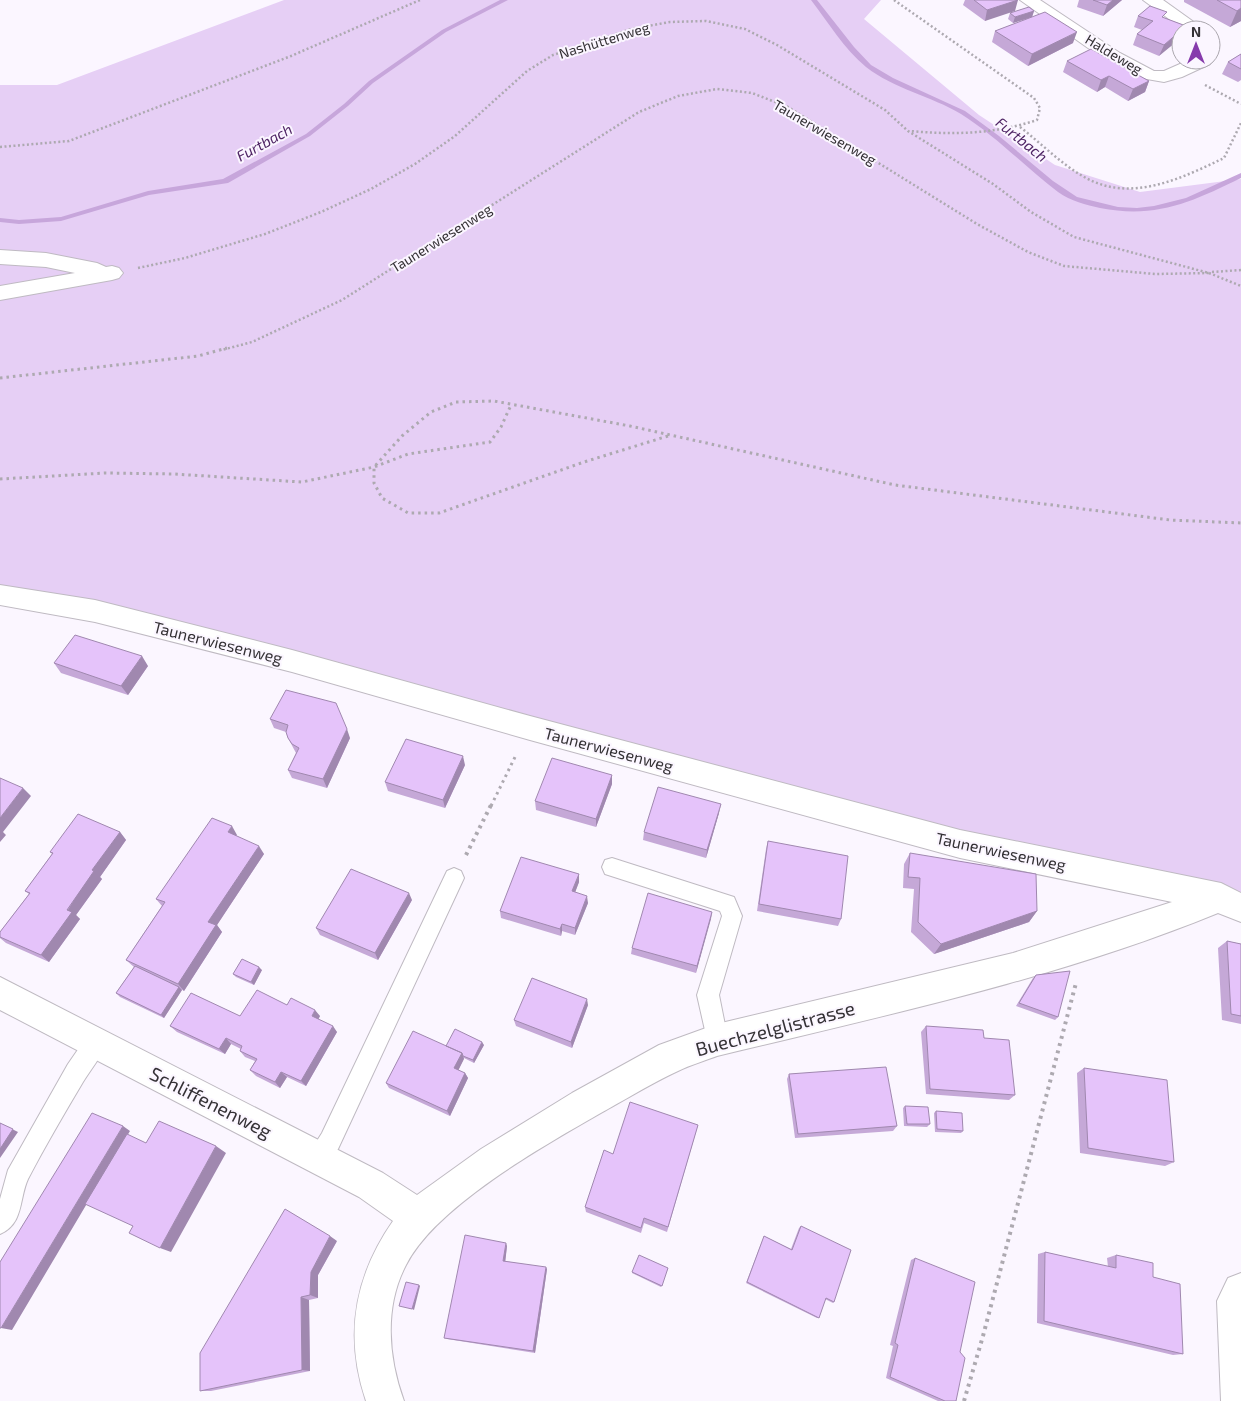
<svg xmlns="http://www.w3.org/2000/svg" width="1241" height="1401" font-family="'Exo 2',sans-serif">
<rect width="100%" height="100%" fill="#fbf6ff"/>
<path fill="#e6cff5" d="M284,0H881L864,19L979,115L1055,165L1140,192L1241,179V913L0,595V85H57Z"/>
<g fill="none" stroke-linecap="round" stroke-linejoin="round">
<path fill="#c7a6db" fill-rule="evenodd" d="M500,0H508L446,32L373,83L348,106L310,136L228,183L149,195L61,221L19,224L0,222V218L19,220L61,217L148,191L223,179L306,134L344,104L369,81L442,30Z
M811,0H817L854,47L871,65L893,78L965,111L999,136L1053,181L1077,197L1118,207L1137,208L1154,206L1186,198L1241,173V178C1192,202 1156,219 1100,208C1086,205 1071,201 1058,192C1025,167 996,136 961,114C931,96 894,89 866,67C844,49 828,22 811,0Z"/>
<g stroke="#bfbac2" stroke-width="2">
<path id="lane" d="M612,858L734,897L742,916L719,995L728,1040L725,1048L717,1051L709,1048L697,995L722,916L720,911L605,874L602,867L605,860Z
M454,868L461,871L464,878L338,1149L326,1166L318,1170L310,1166L306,1158L322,1133L447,871Z
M96,1032L104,1035L107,1043C101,1057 91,1069 83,1082C64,1114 45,1146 28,1179C19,1198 24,1224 0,1234V1199L8,1170L68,1064L88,1035Z"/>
</g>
<g stroke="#bfbac2" stroke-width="2">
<path id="street" d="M1020,0H1040L1120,53L1154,71H1164L1189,60H1211V57L1213,60L1210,64L1182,77L1164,82L1141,78L1088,48Z
M1143,0H1163L1205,30H1184Z
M0,250L46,253L97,263L106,267L112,266L119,268L123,273L119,278L112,280L0,300V286L75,273L46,267L0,264Z
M0,585L95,600L292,650L530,716L960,830L1221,883L1241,893V922L1218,913C1057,979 886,1015 717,1056C704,1061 690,1065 678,1071C654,1082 631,1096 608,1109C550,1142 436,1205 406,1265C384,1307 388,1357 404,1401H366C344,1336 354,1277 393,1221L359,1197L0,1010V977L383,1173L417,1195L481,1149L572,1093L659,1045L717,1024L1013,953L1172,902L960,858L530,740L292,672L95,622L0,605Z
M1241,1273V1401H1221L1217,1301L1228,1278Z"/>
</g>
<path stroke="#ada9b0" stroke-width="2.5" stroke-dasharray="2 2.5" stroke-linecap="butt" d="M894,0L1034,98L1040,108L1037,120C995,134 954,135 910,131
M1205,85L1241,104
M1020,127C1042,144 1062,165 1086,178C1132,203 1182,178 1224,158L1241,123
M0,147L69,141L291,56L420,0
M138,268L185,258L265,234L321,212L371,189L415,164L455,136L527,71L553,55L631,29L670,22L706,21L745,29L777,45L885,110L908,131L993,184L1031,212L1074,237L1209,273L1155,274L1064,266L1028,252L977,224L788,107L752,93L717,89L678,96L639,112L342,300L252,342L222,350
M1212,272L1241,270
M1209,273L1241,286"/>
<path stroke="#ada9b0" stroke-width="3" stroke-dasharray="2.5 4" stroke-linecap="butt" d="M0,378L198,356L227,348
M668,436L584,462L439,513H408L382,498L374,483V467L402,436L431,412L456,402L494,401L630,426L895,485L1170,520L1241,523
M0,479L105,473L174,474L302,482L374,467L408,454L490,442L501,427L511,405
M491,806L516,755"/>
<path stroke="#ada9b0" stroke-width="4" stroke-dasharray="3 4.5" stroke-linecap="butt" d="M466,855L491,805
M964,1401L983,1336L1076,983"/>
<use href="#lane" fill="#fff" fill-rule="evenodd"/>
<use href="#street" fill="#fff" fill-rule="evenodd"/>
</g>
<path fill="#c5a8d7" d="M965,0H1018L985,21L963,5Z
M1079,0H1122L1103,16L1077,7Z
M1184,0H1241V21L1230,27L1184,2Z
M1034,11L1032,17L1073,43L1028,66L992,42L995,31L1030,18L1013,23L1008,19L1010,13Z
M1138,16L1165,18L1186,26L1185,30H1181L1159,56L1133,45L1137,34L1142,30L1134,27Z
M1241,54V80L1238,82L1222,74L1228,62Z
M1067,61L1149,81L1145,92L1128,101L1105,87L1097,92L1063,72Z
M54,663L148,666L128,695L61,673Z
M270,719L350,738L327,788L292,778L288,770L296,753L288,738L286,732L274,728Z
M465,765L445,808L388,791L385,782Z
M612,775V784L596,827L536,810L535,801Z
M719,813L706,858L643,840L644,832Z
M120,832L126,840L100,877L102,879L76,915L80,919L49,962L6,943L0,938V932L29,894L25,891L52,854L50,852Z
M237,835L236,836L264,854L217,925L222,932L184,991L181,989L182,990L164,1018L120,997L116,993L134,967L126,960L162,906L156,899Z
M768,841L841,919L838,926L757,911L766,849Z
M910,853L1037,911L1029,922L934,954L911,932L914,889L903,888L904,864Z
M579,874V882L575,892L588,903L575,935L562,931L561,936L501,918L500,911Z
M412,900L378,960L320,935L316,928Z
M712,912L696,973L631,954L632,948Z
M1227,941L1241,944V1024L1222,1020L1218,948Z
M262,970L254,985L236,977L233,974Z
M1036,975L1058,1017L1055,1020L1016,1006L1033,978Z
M287,1005L320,1016L318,1019L337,1032L306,1086L287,1077L280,1088L256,1076L250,1070L255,1061L245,1057L240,1051L241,1049L231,1044L225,1054L177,1032L170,1026L240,1016Z
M588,1005L572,1048L516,1026L514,1020Z
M926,1026L984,1038L1015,1095L1009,1100L926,1094L921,1032Z
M484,1045L474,1063L464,1058L458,1070L465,1073L468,1078L450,1116L389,1088L386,1083L446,1046Z
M1084,1068L1174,1162L1165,1166L1080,1153L1077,1073Z
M789,1074L897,1126L893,1131L795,1138L787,1079Z
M905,1106L930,1124L927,1127L904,1126L903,1108Z
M936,1111L963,1131L961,1133L935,1132L934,1113Z
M698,1125L667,1232L644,1223L641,1233L586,1212L585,1207L613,1154Z
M801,1226L834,1302L833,1303L825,1299L819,1318H817L746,1283L764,1236L791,1249L799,1228Z
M337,1241L318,1275V1298L309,1300L310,1371L211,1391H200Z
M507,1246L505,1261L547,1269L535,1353L447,1339L444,1338Z
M1045,1252L1108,1267L1107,1258L1116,1255L1153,1277L1183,1354L1173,1355L1037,1323L1038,1254Z
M915,1258L960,1352L956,1401H938L886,1378L893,1346L890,1345L911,1260Z
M668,1268L661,1287L632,1273V1272Z"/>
<path fill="#a088af" d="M1018,0L1015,11L985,21L987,10Z
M1113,0H1122L1103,16L1107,5Z
M1241,8V21L1230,27L1237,11Z
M1034,11L1032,17L1013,23L1015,17Z
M1181,31V38L1159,56L1164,45Z
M1077,32L1073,43L1028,66L1032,54Z
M1109,76L1105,87L1097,92L1101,80Z
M1149,81L1145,92L1128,101L1133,89Z
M142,656L148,666L128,695L121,686Z
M347,729L350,738L327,788L323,779Z
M463,756L465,765L445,808L443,800Z
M612,775V784L596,827V819Z
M23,788L31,796L3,832L6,835L0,842V818Z
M721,804L719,813L706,858L707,850Z
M232,826L237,835L233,840L228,832Z
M120,832L126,840L100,877L102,879L76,915L80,919L49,962L41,955L92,870Z
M259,846L264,854L217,925L222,932L184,991L178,984L208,922Z
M579,874V882L573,898L572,891Z
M409,893L412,900L378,960L375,953Z
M587,896L588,903L575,935V928Z
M1037,911L1029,922L934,954L941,944Z
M712,912L711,919L696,973L697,966Z
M562,924V931L561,936L560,929Z
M259,967L262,970L254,985L251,982Z
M179,987L182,990L164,1018L161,1015Z
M587,999L588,1005L572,1048L571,1042Z
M315,1010L320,1016L317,1022L312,1016Z
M333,1026L337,1032L306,1086L301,1081Z
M226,1038L231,1044L225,1054L219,1049Z
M482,1042L484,1045L474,1063L473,1060Z
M462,1053L464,1059L457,1073L454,1068Z
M281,1072L287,1077L280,1088L275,1082Z
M465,1073L468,1078L450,1116L447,1111Z
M0,1123L18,1132L0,1158Z
M123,1126L130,1131L12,1330L1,1328Z
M216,1146L226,1153L171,1252L160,1248Z
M330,1236L337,1241L318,1275V1298L310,1295L311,1272Z
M506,1243L507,1246L505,1264L503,1261Z
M546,1267L547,1269L535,1353L533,1351Z
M419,1285L420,1286L414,1310L412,1309Z
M301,1297L309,1300L310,1371L302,1370Z"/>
<path fill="#e5c3fa" stroke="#a088af" d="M974,0H1018L987,10Z
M1093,0H1113L1107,5Z
M1217,0H1241V8L1237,11Z
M1150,6L1167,12L1162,17L1186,26L1164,45L1137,34L1153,21L1138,16Z
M1029,7L1034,11L1015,17L1010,13Z
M1045,12L1077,32L1032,54L995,31Z
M1091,49L1149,81L1133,89L1109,76L1101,80L1067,61Z
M1241,54V69L1228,62Z
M75,635L142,656L121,686L54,663Z
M286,690L336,703L347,729L323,779L288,770L299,748L292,744L288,738L286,732L288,725L270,719Z
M406,739L463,756L443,800L385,782Z
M552,758L612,775L596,819L535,801Z
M0,778L23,788L0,818Z
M658,787L721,804L707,850L644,832Z
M78,814L120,832L92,870L94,871L67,910L72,912L41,955L0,937V932L30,893L25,891L53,853L50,852Z
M212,818L232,826L228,832L259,846L208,922L216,925L178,984L126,960L165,902L156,899Z
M768,841L848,856L841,919L759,904Z
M910,853L1036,874L1037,911L941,944L918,922L920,878L908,877Z
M521,857L579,874L572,891L587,896L575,928L562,924L560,929L500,911Z
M351,869L409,893L375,953L316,928Z
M648,893L712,912L697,966L632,948Z
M1227,941L1241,944V1016L1231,1014Z
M242,959L259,967L251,982L233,974Z
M135,966L179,987L161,1015L116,993Z
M1070,971L1058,1017L1019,1003L1036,975Z
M532,978L587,999L571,1042L514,1020Z
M257,990L287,1005L291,998L315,1010L312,1016L333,1026L301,1081L281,1072L275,1082L250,1070L257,1059L240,1051L242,1046L226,1038L219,1049L170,1026L191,993L240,1016Z
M926,1026L983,1030L984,1038L1009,1040L1015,1095L930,1089Z
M455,1029L482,1042L473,1060L463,1056L462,1053L446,1046Z
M413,1031L462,1053L454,1068L465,1073L447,1111L386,1083Z
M886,1067L897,1126L798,1134L789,1074Z
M1084,1068L1167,1080L1174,1162L1088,1148Z
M630,1102L698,1125L668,1227L644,1218L641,1228L585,1207L604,1150L613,1154Z
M905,1106L928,1107L930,1124H907Z
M936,1111L962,1113L963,1131L937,1129Z
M92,1113L123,1126L1,1328H0V1262Z
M159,1121L216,1146L160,1248L129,1233L133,1226L85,1204L127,1134L146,1143Z
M0,1123L13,1129L0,1149Z
M285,1209L330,1236L311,1272L310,1295L301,1297L302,1370L200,1391V1353Z
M801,1226L851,1250L834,1302L826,1298L819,1318L747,1282L764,1236L792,1250Z
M465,1235L506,1243L503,1261L546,1267L533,1351L444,1338Z
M1045,1252L1116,1268V1255L1153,1263V1277L1180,1284L1183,1354L1044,1321Z
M639,1255L668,1268L662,1286L632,1272Z
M915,1258L975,1282L960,1352L965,1358L956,1401H945L890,1377L898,1345L895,1343Z
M406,1282L419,1285L412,1309L399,1306Z"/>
<g text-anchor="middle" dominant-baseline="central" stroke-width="4" stroke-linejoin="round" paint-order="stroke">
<g font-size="14" fill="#343135" stroke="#fbf6ff">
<text transform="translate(604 40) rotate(-17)">Nashüttenweg</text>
<text transform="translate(1114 54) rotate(31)">Haldeweg</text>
<text transform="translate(825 132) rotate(30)">Taunerwiesenweg</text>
<text transform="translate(441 238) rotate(-32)">Taunerwiesenweg</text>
</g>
<g font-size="15" font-style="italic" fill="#4f2565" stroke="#fbf6ff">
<text transform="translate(1022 139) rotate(39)">Furtbach</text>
<text transform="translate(264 142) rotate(-29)">Furtbach</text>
</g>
<g font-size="16" fill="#343135" stroke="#fbf6ff">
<text transform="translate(218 642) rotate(14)">Taunerwiesenweg</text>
<text transform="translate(609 749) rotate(15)">Taunerwiesenweg</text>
<text transform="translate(1001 851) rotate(12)">Taunerwiesenweg</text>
</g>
<g font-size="19" fill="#343135" stroke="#fbf6ff">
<text transform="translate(775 1028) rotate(-15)">Buechzelglistrasse</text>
<text transform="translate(211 1102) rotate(27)">Schliffenenweg</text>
</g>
</g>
<g transform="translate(1196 45)"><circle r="24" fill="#fbf6ff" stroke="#aba7ae"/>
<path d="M0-4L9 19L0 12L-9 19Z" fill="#863bac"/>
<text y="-8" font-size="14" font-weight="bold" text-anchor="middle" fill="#343135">N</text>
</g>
</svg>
